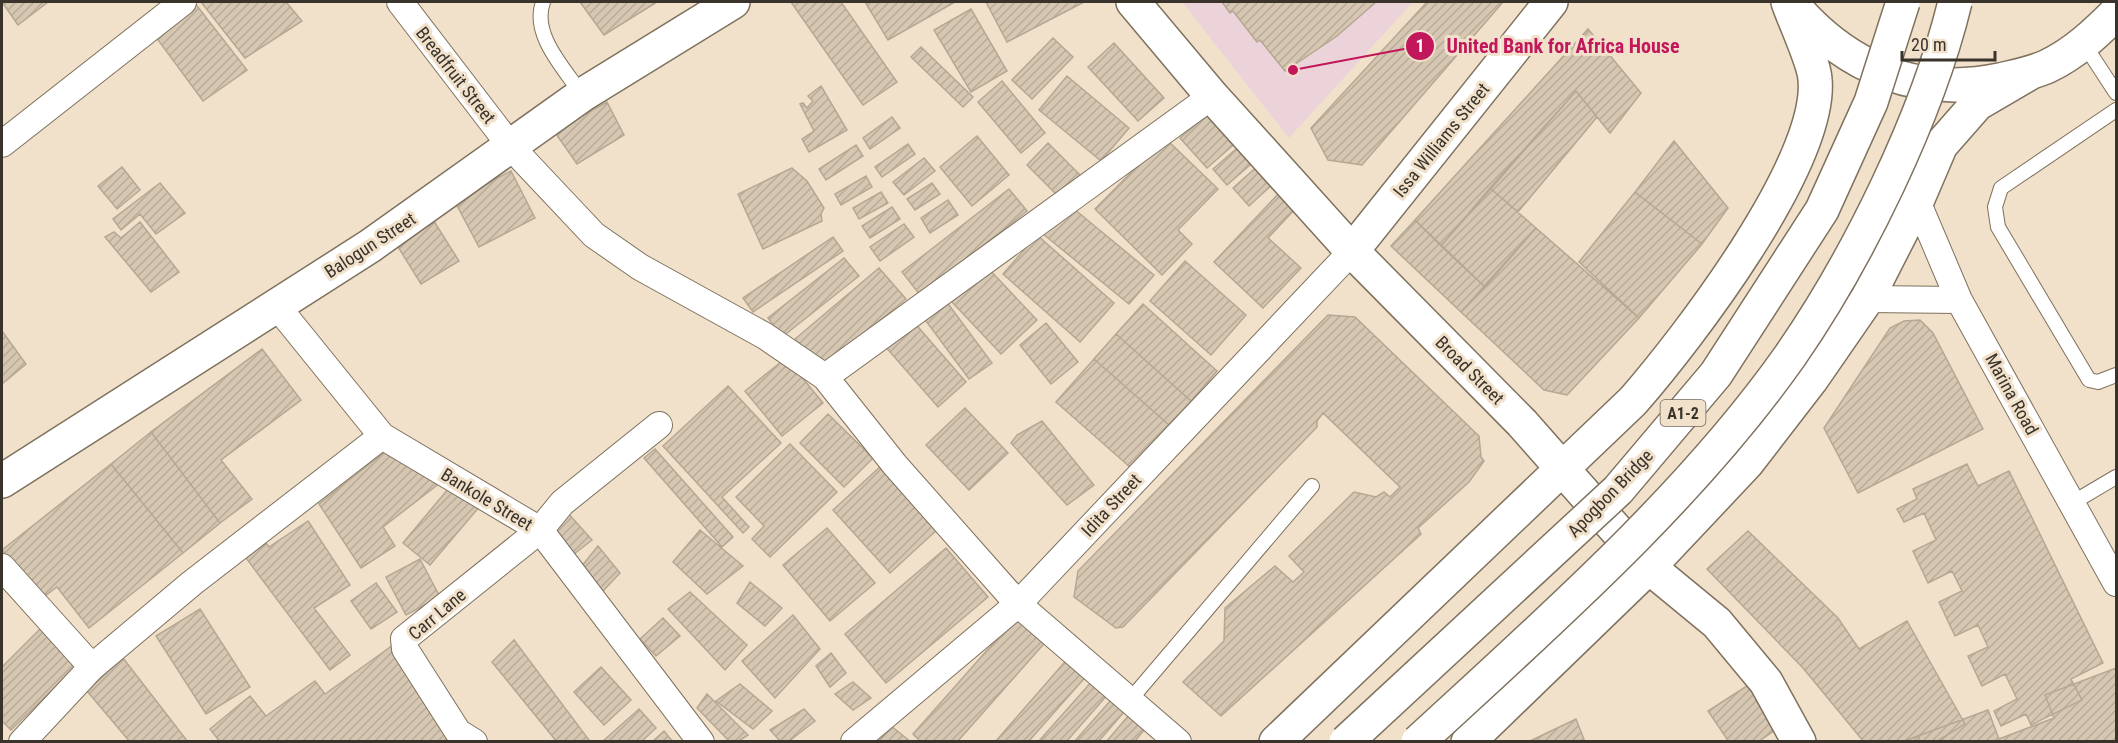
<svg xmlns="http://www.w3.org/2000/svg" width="2118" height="743" font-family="'Roboto Condensed',sans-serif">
<defs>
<pattern id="building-hatch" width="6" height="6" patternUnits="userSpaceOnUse" patternTransform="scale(1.5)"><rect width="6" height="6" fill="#d6c7b2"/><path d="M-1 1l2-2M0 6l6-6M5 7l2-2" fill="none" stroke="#b8ab99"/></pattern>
</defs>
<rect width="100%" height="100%" fill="#f1e1cb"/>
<path fill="#ecd2d9" d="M1182,2H1413L1289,138Z"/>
<path fill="url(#building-hatch)" stroke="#b5a792" stroke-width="1.5" d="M2,2H48L18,25Z
M194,2L247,70L203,101L150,29Z
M201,2H286L302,21L245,58Z
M580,2H657L604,35Z
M791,2H841L897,82L863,105Z
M865,2H955L888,40Z
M986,2H1084L1007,42Z
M1222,2H1376L1337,36L1285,71L1260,40L1257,42L1233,11L1230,13Z
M1427,2H1503L1362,165L1328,160L1311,128Z
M971,9L1007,71L971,92L934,30Z
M1588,29L1641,93L1610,133L1576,91L1441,246L1415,220Z
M1053,38L1073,57L1032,99L1012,80Z
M1114,43L1164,98L1138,121L1088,67Z
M921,47L973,97L963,107L911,57Z
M1067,76L1129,128L1101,161L1039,110Z
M1002,81L1045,133L1021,153L978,102Z
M821,86L847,130L809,152L802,139L814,131L800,104L803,103L807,108L813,101L808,96Z
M1576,91L1597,117L1518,212L1490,188Z
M607,102L624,135L577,164L554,131Z
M1213,110L1239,140L1207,168L1180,138Z
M892,117L900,128L870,149L863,138Z
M977,136L1009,175L972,206L940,167Z
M1165,138L1218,189L1178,230L1192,244L1162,275L1095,209Z
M1674,141L1728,208L1702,244L1635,192Z
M1048,143L1081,176L1059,197L1027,165Z
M1243,143L1257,159L1227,185L1213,169Z
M908,144L915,154L882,177L875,167Z
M856,145L863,156L826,180L819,169Z
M924,158L935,171L904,195L893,182Z
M1261,163L1277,180L1249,206L1233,188Z
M122,167L140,190L117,209L98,186Z
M792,168L807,181L824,208L821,214L822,221L763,249L738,194Z
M511,171L535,218L479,247L454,200Z
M866,176L872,187L841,205L835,194Z
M160,183L185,213L156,234L140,214L121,230L113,219Z
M932,183L940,194L915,210L907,199Z
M1490,188L1536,228L1485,287L1441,246Z
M1009,189L1027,211L920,295L902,272Z
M881,192L888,203L859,219L853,208Z
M1280,192L1296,208L1268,238L1301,268L1263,308L1214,262Z
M1635,192L1702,244L1639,318L1579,262Z
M948,200L958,215L930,233L921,218Z
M1068,204L1154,275L1129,304L1043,234Z
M892,207L900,219L870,238L862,226Z
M432,218L459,261L421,284L395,242Z
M1415,220L1485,287L1461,312L1391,246Z
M140,222L179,272L151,292L105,237L114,232L121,238Z
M904,224L914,237L880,261L870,247Z
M1536,228L1639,318L1567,395L1544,390L1461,312Z
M1037,235L1114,303L1080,342L1003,274Z
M833,237L843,251L753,312L743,298Z
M844,258L859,276L782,337L768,318Z
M1185,261L1246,315L1211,355L1150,301Z
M987,267L1037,320L1001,354L951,301Z
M879,268L906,299L821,369L795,339Z
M946,301L992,363L969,379L923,317Z
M1143,304L1217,371L1191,401L1116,334Z
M1328,315L1355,317L1479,436L1481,457L1484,461L1469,482L1418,528L1421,534L1221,716L1183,682L1224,641L1225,608L1275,566L1293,582L1304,572L1289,556L1354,492L1376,497L1384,492L1390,497L1400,487L1323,413L1317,421V427L1123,627L1116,628L1074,597L1078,571Z
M912,320L966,382L938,407L884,345Z
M1920,320L1933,333L1983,429L1858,493L1824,428L1890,328L1904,321Z
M1046,323L1078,362L1051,384L1020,345Z
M2,331L26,364L2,384Z
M1116,334L1191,401L1169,425L1094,359Z
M262,349L301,400L221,460L252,499L220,523L151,432Z
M786,358L823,403L782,436L745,391Z
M1094,359L1169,425L1131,468L1056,402Z
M728,386L781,443L722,497L749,527L743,533L663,446Z
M965,408L1008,453L969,490L926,445Z
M828,414L873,458L844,487L800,443Z
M1042,421L1094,485L1067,505L1011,443L1017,435Z
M151,432L220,523L183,553L111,464Z
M790,444L837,492L770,557L752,539L764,526L736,497Z
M655,449L733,537L722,547L644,458Z
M387,450L441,482L383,527L395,546L361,568L319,504Z
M111,464L183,553L89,628L57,587L41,599L2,550Z
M1967,464L1978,486L2009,471L2103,663L2071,679L2082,700L2031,725L2026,714L2001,726L1994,711L2017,699L2005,674L1982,686L1968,656L1988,647L1978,625L1955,636L1939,602L1962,591L1952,571L1928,583L1913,551L1936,540L1924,513L1904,522L1897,509L1917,499L1913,489Z
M882,465L939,528L890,573L833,510Z
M453,483L480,506L430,565L403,543Z
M566,511L592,540L569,558L547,528Z
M308,521L350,585L314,608L350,655L330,670L246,558L266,543L269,547Z
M827,528L875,583L830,621L783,565Z
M700,530L743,566L707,594L673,562Z
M1748,531L1838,618L1859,649L1907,621L1965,724L1936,742H1918L1920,735L1902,742H1864L1803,668L1707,569Z
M598,546L620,573L602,592L581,567Z
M946,548L988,597L886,683L845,634Z
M420,559L440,597L406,615L386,577Z
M750,582L782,608L765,626L737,603Z
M376,583L397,612L371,629L351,601Z
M690,592L747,645L725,670L668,609Z
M200,609L250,687L206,714L156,636Z
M1021,612L1049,638L957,742H921L913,734Z
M793,615L820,649L775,698L742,661Z
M663,618L680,636L656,656L640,639Z
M43,626L80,663L11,730L2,721V667Z
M514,640L589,740L588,742H557L492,662Z
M393,645L456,732L442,742H220L210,729L250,696L266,716L315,681L325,694Z
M831,653L846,673L830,687L816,666Z
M1070,656L1089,673L1028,742H995Z
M123,658L188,742H130L87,691Z
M601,667L631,700L604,725L574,692Z
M2116,668V742H1902L1988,710L1999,739L2054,718L2045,695Z
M1094,679L1109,693L1066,742H1038Z
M853,682L871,698L853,710L835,694Z
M1753,682L1781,726L1758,742H1729L1708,711Z
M740,684L772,711L753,729L716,701Z
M707,694L748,735L737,742H730L697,708Z
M1111,700L1124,712L1098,742H1074Z
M639,709L656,728L641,742H602Z
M804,709L815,721L788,742H781L770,730Z
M1129,715L1145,729L1134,742H1106Z
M1576,719L1585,742H1528Z
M891,726L911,742H878Z
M664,731L673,742H652Z"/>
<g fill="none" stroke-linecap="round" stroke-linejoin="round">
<g stroke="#7e715d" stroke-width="16">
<path id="lane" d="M543,2C531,35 565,69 582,95
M2084,44L2116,93
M2116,110L2001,188L1995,207L1998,227L2089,380L2098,382L2116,375
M2072,503L2116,477
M1130,700L1312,486"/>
</g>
<g stroke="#7e715d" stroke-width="28">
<path id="street" d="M400,2L512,148L594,235L640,267L765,336L825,377L895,465L1018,604L1178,742
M2,144L183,2
M1917,201L1959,300L2116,583
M1867,299L1959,300
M276,305L382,436L540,530L701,742
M825,377L1212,96
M2,567L92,667
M22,742L92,667L192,583L382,436
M474,742L458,732L405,649L404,639L540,530L562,503L659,425
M854,742L1018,604L1352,251"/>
</g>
<g stroke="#7e715d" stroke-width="36">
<path id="secondary" d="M1352,251L1551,2
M2,481L370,246L582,95L733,2"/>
</g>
<g stroke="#7e715d" stroke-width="36">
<path id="primary" d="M1133,2L1212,96L1352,251L1522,423L1649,567L1717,623L1766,682L1799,742
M1793,5C1848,69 1918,97 2000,80C2017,76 2033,73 2048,66C2075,53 2096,33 2116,13
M1276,742L1633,401C1688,338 1823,162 1815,79C1814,62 1794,20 1788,2
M1468,742L1649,567L1747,463L1811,380L1867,299L1917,201L1941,145L1977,104L2030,73"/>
</g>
<use href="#lane" stroke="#fff" stroke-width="14"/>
<use href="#street" stroke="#fff" stroke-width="26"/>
<use href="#secondary" stroke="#fff" stroke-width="33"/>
<use href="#primary" stroke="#fff" stroke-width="33"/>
<g stroke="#7e715d" stroke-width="36" stroke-linecap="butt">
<path id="highway-bridge" d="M1346,742L1618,490L1716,374L1822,210L1871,102L1903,2
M1418,742C1546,624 1690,498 1790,356C1858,258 1927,117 1955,2"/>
</g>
<use href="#highway-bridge" stroke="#fff" stroke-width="33"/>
</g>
<g text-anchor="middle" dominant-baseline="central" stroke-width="6" stroke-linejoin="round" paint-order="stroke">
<rect fill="#f1e1cb" stroke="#70675b" stroke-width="1.5" x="1660.5" y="400" width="45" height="26" rx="4.5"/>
<g font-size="16" font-weight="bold" fill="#39332b">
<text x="1683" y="413">A1-2</text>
</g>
<g font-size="18" fill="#39332b" stroke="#f1e1cb">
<text transform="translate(456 75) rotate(52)">Breadfruit Street</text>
<text transform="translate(1441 140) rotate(-51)">Issa Williams Street</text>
<text transform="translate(370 245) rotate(-33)">Balogun Street</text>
<text transform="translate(1470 370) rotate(45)">Broad Street</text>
<text transform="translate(2012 394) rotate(61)">Marina Road</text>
<text transform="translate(1610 493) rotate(-46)">Apogbon Bridge</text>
<text transform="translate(487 499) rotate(31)">Bankole Street</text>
<text transform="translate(1111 505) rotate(-47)">Idita Street</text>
<text transform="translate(437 614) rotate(-40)">Carr Lane</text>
</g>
</g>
<path fill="none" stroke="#c2185b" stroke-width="2" d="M1293 70L1420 46"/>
<g fill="#c2185b" stroke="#f1e1cb" stroke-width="2">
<circle cx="1293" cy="70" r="6"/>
<circle cx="1420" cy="46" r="15"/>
</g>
<g font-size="18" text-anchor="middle" font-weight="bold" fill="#fff">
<text x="1420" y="52">1</text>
</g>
<g font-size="20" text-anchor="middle" font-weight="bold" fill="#c2185b" stroke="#f1e1cb" stroke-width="6" stroke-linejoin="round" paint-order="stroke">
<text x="1563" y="53">United Bank for Africa House</text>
</g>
<rect width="2118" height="743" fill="none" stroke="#39332b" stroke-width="6"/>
<path d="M1902 51v9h93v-9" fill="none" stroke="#39332b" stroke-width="3"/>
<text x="1911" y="51" font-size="18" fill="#39332b" stroke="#f1e1cb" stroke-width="4.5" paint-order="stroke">20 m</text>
</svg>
